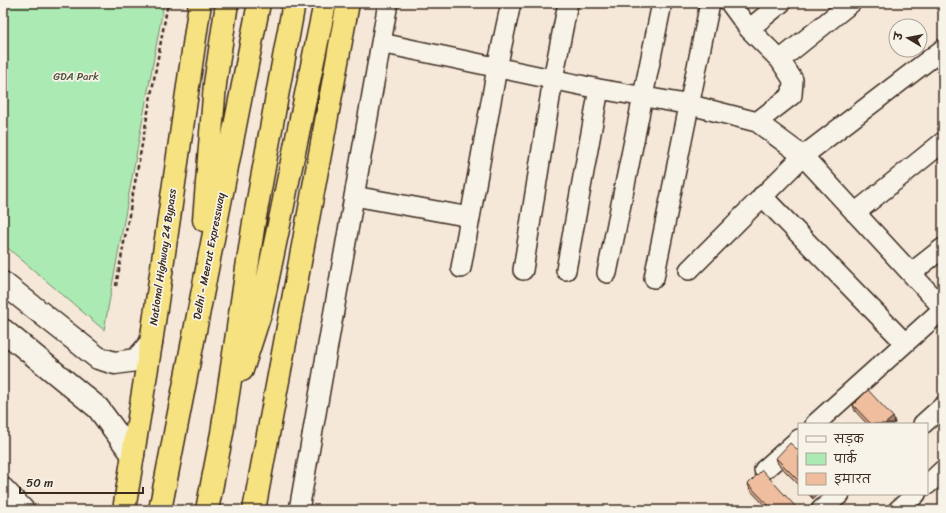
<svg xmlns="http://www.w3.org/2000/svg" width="946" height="513" viewBox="0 0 946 513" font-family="Sriracha,'Playpen Sans Deva',sans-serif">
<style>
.green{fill:#abebb3;stroke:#738a68}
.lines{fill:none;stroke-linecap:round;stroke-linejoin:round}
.street-casing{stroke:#3b2a1e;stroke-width:22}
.secondary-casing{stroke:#3b2a1e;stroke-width:25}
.highway-casing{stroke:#3b2a1e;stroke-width:25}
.path{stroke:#3b2a1e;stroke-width:2.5;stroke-dasharray:4 3;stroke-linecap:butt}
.street{stroke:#f7f3e8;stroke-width:19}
.secondary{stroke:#f7f3e8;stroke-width:22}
.highway{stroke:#f6e281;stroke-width:22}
.wall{fill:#cda389;stroke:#3b2a1e}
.shaded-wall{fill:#a7856f;stroke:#3b2a1e}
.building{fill:#eebe9f;stroke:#3b2a1e}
.labels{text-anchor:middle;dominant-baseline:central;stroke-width:3.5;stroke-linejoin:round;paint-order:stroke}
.park-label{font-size:11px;fill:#51513c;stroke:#f7f3e8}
.street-label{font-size:11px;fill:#3b2a1e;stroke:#f7f3e8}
</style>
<rect width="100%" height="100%" fill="#f5e8d9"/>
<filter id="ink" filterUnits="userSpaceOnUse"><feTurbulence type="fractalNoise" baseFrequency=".025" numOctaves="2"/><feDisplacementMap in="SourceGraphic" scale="8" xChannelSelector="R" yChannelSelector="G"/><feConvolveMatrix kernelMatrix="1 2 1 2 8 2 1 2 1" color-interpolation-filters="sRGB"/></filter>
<g filter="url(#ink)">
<path class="green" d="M4,3H164L104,330L3,244Z"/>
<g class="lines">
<g class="street-casing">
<path id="street" d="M730,3L749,29L780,60L851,3
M749,29L781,3
M381,43L599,89L691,105L757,122L803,156L943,308
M757,122L792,95L793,80L780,60
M354,196L470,217
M762,196L905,343
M855,213L943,142
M461,268L497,68L511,3
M523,270L553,79L568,3
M566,270L599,89
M689,270L803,156L943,49
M607,273L662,3
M911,273L943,248
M654,278L710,3
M815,424L943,309
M923,424L943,406
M764,470L799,439
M927,485L943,470
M299,510L388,3
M821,510L840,494
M898,510L916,494"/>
</g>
<g class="secondary-casing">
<path id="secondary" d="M3,283L98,358L115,363L136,360L151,343
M3,330L98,408L133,455
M3,489L23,510"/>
</g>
<g class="highway-casing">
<path id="highway" d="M204,220L215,84L227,3
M242,370L261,311L325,3
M124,510L151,343L200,3
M160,510L259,3
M207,510L222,433L254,222L294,3
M254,510L348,3"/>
</g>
<path class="path" d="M116,286L168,3"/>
<use href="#street" class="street"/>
<use href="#secondary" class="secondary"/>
<use href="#highway" class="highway"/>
</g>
<path class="wall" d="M853,405L893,417L895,423L894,424H867L855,411Z
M799,451V485L778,464L776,458Z
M748,484L795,506L797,510H769L750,490Z
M808,494H818L813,499Z"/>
<path class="shaded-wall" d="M893,417L895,423L894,424H885Z
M811,494H818L813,499Z
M795,506L797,510H791Z"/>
<path class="building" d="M868,390L893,417L885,424H871L853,405Z
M790,443L799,451V481L776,458Z
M762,470L795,506L791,510H773L748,484Z"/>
</g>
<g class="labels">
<g class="park-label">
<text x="76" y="76">GDA Park</text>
</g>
<g class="street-label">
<text transform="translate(209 256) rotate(-79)">Delhi - Meerut Expressway</text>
<text transform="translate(163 257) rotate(-82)">National Highway 24 Bypass</text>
</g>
</g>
<rect width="946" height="513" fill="none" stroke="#f7f3e8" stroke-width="16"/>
<rect x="8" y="8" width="930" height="497" fill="none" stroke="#3b2a1e" stroke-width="1.5" filter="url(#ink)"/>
<rect x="798" y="423" width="130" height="72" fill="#f7f3e8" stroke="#aca397"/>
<rect x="806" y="436" width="20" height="6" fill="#f7f3e8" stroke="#aca397"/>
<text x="834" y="443" font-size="12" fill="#3b2a1e">सड़क</text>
<rect x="806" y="453" width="20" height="12" fill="#abebb3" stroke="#aca397"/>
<text x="834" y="463" font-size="12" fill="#3b2a1e">पार्क</text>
<rect x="806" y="473" width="20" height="12" fill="#eebe9f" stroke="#aca397"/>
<text x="834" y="483" font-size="12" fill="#3b2a1e">इमारत</text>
<g transform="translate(908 38) rotate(280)"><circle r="19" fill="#f7f3e8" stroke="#aca397"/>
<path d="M0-3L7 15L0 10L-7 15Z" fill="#3b2a1e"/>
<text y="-6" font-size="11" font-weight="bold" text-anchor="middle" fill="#3b2a1e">उ</text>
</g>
<path d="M20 487v6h123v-6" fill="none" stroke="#3b2a1e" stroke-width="2"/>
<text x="26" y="487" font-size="12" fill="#3b2a1e" stroke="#f7f3e8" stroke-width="3" paint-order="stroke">50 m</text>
</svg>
